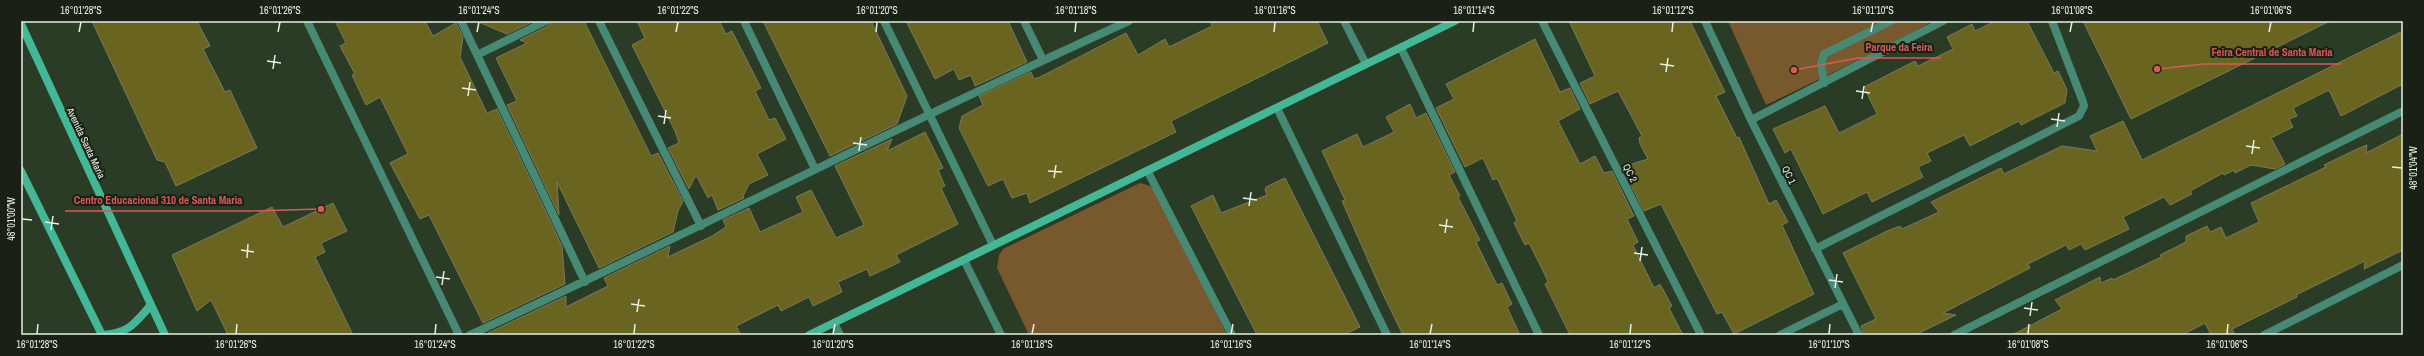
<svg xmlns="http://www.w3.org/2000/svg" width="2424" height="356" viewBox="0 0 2424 356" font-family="'Archivo Narrow',sans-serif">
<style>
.green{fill:#78592e}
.building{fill:#696521;stroke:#7a795b}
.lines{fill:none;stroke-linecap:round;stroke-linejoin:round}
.street{stroke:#468974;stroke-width:8}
.secondary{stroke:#43b796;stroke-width:8}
.ticks{fill:none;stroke:#e5f0e2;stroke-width:1.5}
.labels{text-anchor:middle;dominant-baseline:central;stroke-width:4;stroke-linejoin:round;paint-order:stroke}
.street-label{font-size:10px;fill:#e5f0e2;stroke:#192016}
.leader{fill:none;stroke:#da5a56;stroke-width:1.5}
.callout-dot{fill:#da5a56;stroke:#192016;stroke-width:1.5}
.callout-label{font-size:11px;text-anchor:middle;font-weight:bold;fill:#da5a56;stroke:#192016;stroke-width:4;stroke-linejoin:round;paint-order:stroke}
.neatline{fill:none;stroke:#e5f0e2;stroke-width:1.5}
.ticks-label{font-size:10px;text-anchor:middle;fill:#e5f0e2}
</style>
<rect width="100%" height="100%" fill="#2b3c26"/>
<path class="green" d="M1728,21H1932L1908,36L1766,105Z
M1140,183L1150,186L1157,193L1227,335H1029L997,268L999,255L1003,249Z"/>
<path class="building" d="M92,21H197L210,46L203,49L225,92L230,90L257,148L176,186L165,162L157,160Z
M335,21H425L433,36L456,23L463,37L460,57L487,113L497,109L562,246L565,284L483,323L429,215L420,219L390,163L408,154L380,97L366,105L352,75L355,74L340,46L346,43Z
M476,21H534L507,34Z
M551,21H584L651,156L658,153L683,201L678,211L673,232L599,268L557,182L559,215L507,105L517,101L496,58L527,43L520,40L548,26Z
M637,21H719L726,34L732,31L761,88L755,91L769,120L775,118L786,139L757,154L768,175L749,184L743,196L744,198L718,210L712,195L708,198L696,175L689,189L668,148L679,143L675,131L632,45L645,38Z
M763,21H871L907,96L897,124L830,156Z
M906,21H1008L1027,62L975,86L971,75L959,80L954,69L935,79Z
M1210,21H1317L1328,43L1171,121L1176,132L1030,203L1027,193L1012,198L1003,179L988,186L959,128L962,116L983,105L979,96L1031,72L1034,79L1040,77L1126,33L1138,55L1165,39L1169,47L1212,26Z
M1569,21H1690L1725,92L1716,96L1737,138L1739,137L1769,204L1776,200L1788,222L1782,225L1814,294L1734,334L1722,312L1717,314L1661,204L1644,211L1622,167L1648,159L1640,144L1639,138L1642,136L1618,91L1590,104L1580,83L1595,76Z
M1995,21H2027L2054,73L2058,71L2067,90L2065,103L2021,125L2019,121L1970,146L1964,135L1927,153L1931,161L1918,167L1923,177L1872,202L1867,192L1823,214L1791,149L1785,153L1773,129L1825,106L1839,133L1877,114L1864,87L1915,61L1918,66L1953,49L1947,37L1972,24L1975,31Z
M2083,21H2330L2131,119Z
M2403,31V84L2341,116L2329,90L2293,108L2297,116L2289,119L2293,127L2271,138L2285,164L2275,169L2251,165L2235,173L2234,170L2224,175L2223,173L2190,191L2192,194L2170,205L2164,197L2123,217L2129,229L2085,250L2081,244L2069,250L2066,245L2028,264L2030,268L1943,313L1956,315L1915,335H1864L1861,326L1876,319L1843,253L1887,231L1900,226L1902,229L1939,212L1931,202L2001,168L2004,174L2062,146L2097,151L2090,136L2123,121L2142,160Z
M1535,39L1560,92L1570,88L1580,109L1558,121L1580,164L1595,156L1604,173L1612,171L1634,216L1627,219L1638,242L1633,245L1654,288L1660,284L1672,306L1669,308L1683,335H1570L1545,284L1548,282L1545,275L1529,243L1525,245L1514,223L1517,221L1497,178L1493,180L1483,158L1465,167L1436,108L1454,99L1446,84Z
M1410,104L1416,118L1426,113L1455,172L1449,175L1460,196L1458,197L1480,240L1476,242L1497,285L1502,283L1512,304L1507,307L1520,335H1403L1382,292L1342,201L1345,200L1322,151L1357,134L1363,147L1394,132L1386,117Z
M925,132L943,168L938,170L945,186L941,188L958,224L896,255L900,262L870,276L867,269L838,282L842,292L813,306L809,297L781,311L778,305L736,326L741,335H489L488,333L566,296V307L608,286L604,278L670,246L668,257L712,236L726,227L723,220L749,208L760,232L803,212L796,197L811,190L836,238L864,225L835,166L892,139L887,151Z
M2403,134V250L2364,269L2365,261L2296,295L2297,297L2232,329L2235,335H2211L2205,323L2182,335H2012L2062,309L2055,300L2100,277L2101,283L2112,278L2113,280L2161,257L2160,255L2186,242V236L2207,226L2210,232L2221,227L2226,238L2259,222L2251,203L2326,167L2324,165L2357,149L2367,145L2366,153Z
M1285,178L1360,327L1343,335H1257L1191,206L1213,195L1221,213L1267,195L1265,190L1266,187Z
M333,203L347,231L321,243L325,252L315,257L353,335H228L211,300L197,311L172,255L272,207L283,227Z"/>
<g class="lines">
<path class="street" d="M307,21L459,335
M461,21L585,282
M599,21L701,226
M744,21L815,169
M884,21L993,245
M1024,21L1043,60
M1344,21L1366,64
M1542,21L1701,335
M1705,21L1751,120L1859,335
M1401,48L1539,335
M477,55L546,21
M1824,83L1821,63L1824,54L1891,21
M1277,108L1387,335
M1751,120L1943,21
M1148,172L1232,335
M1815,249L2079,116L2084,106L2083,102L2052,21
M964,260L1001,335
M834,323L840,335
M470,335C691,233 907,121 1129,21
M1780,335L1843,304
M1954,335L2403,111
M2264,335L2403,265"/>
<path class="secondary" d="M21,24L165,335
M21,171L102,335
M102,335C128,334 134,324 150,306
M809,335L1455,21"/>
</g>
<path class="ticks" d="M79,32L81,22M278,32L280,22M477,32L479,22M676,32L678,22M876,32L877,22M1075,32L1076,22M1274,32L1275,22M1473,32L1474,22M1672,32L1673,22M1871,32L1873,22M2070,32L2072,22M2269,32L2271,22M267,61L281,63M1660,64L1674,66M273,69L275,55M1666,72L1668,58M462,88L476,90M1856,91L1870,93M468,96L470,82M1862,99L1864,86M658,116L671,118M2051,119L2065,121M664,124L666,110M2057,127L2059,113M853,143L867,145M2246,146L2260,148M859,151L861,137M2252,154L2254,140M2392,167L2402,168M1048,171L1062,172M1054,178L1056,165M1243,198L1257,200M1249,206L1251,192M22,219L32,220M45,222L59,224M1439,225L1453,227M51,230L53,216M1445,233L1447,219M241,250L254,252M1634,253L1648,255M247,258L248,244M1640,261L1642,247M436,277L450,279M1829,280L1843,282M442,285L444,271M1835,288L1837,274M631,304L645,306M2024,308L2038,310M637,312L639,299M2030,316L2032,302M37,334L38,324M236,334L237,324M435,334L436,324M634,334L635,324M833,334L835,324M1032,334L1034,324M1231,334L1233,324M1430,334L1432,324M1630,334L1631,324M1829,334L1830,324M2028,334L2029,324M2227,334L2228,324"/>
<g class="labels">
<g class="street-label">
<text transform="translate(86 143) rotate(65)">Avenida Santa Maria</text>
<text transform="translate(1630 173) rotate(63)">QC 2</text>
<text transform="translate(1789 175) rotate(64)">QC 1</text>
</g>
</g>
<path class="leader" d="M1794 70L1858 58H1941M2157 69L2204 64H2341M321 209L250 211H65"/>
<g class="callout-dot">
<circle cx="1794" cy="70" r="4"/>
<circle cx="2157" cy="69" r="4"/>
<circle cx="321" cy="209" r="4"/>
</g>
<g class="callout-label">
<text x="1899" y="51">Parque da Feira</text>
<text x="2272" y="56">Feira Central de Santa Maria</text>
<text x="158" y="204">Centro Educacional 310 de Santa Maria</text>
</g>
<rect width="2424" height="356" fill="none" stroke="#192016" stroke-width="44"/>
<rect x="22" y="22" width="2380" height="312" class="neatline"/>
<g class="ticks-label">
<text x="81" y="14">16°01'28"S</text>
<text x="280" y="14">16°01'26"S</text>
<text x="479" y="14">16°01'24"S</text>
<text x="678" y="14">16°01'22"S</text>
<text x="877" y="14">16°01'20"S</text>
<text x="1076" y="14">16°01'18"S</text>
<text x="1275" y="14">16°01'16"S</text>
<text x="1474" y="14">16°01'14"S</text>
<text x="1673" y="14">16°01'12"S</text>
<text x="1873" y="14">16°01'10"S</text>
<text x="2072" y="14">16°01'08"S</text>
<text x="2271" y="14">16°01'06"S</text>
<text transform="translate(2413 168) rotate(-90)" y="4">48°01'04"W</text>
<text transform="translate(11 219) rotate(-90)" y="4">48°01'00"W</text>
<text x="37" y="348">16°01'28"S</text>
<text x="236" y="348">16°01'26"S</text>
<text x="435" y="348">16°01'24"S</text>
<text x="634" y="348">16°01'22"S</text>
<text x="833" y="348">16°01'20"S</text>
<text x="1032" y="348">16°01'18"S</text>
<text x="1231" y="348">16°01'16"S</text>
<text x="1430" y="348">16°01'14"S</text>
<text x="1630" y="348">16°01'12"S</text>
<text x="1829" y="348">16°01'10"S</text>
<text x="2028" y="348">16°01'08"S</text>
<text x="2227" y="348">16°01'06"S</text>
</g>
</svg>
